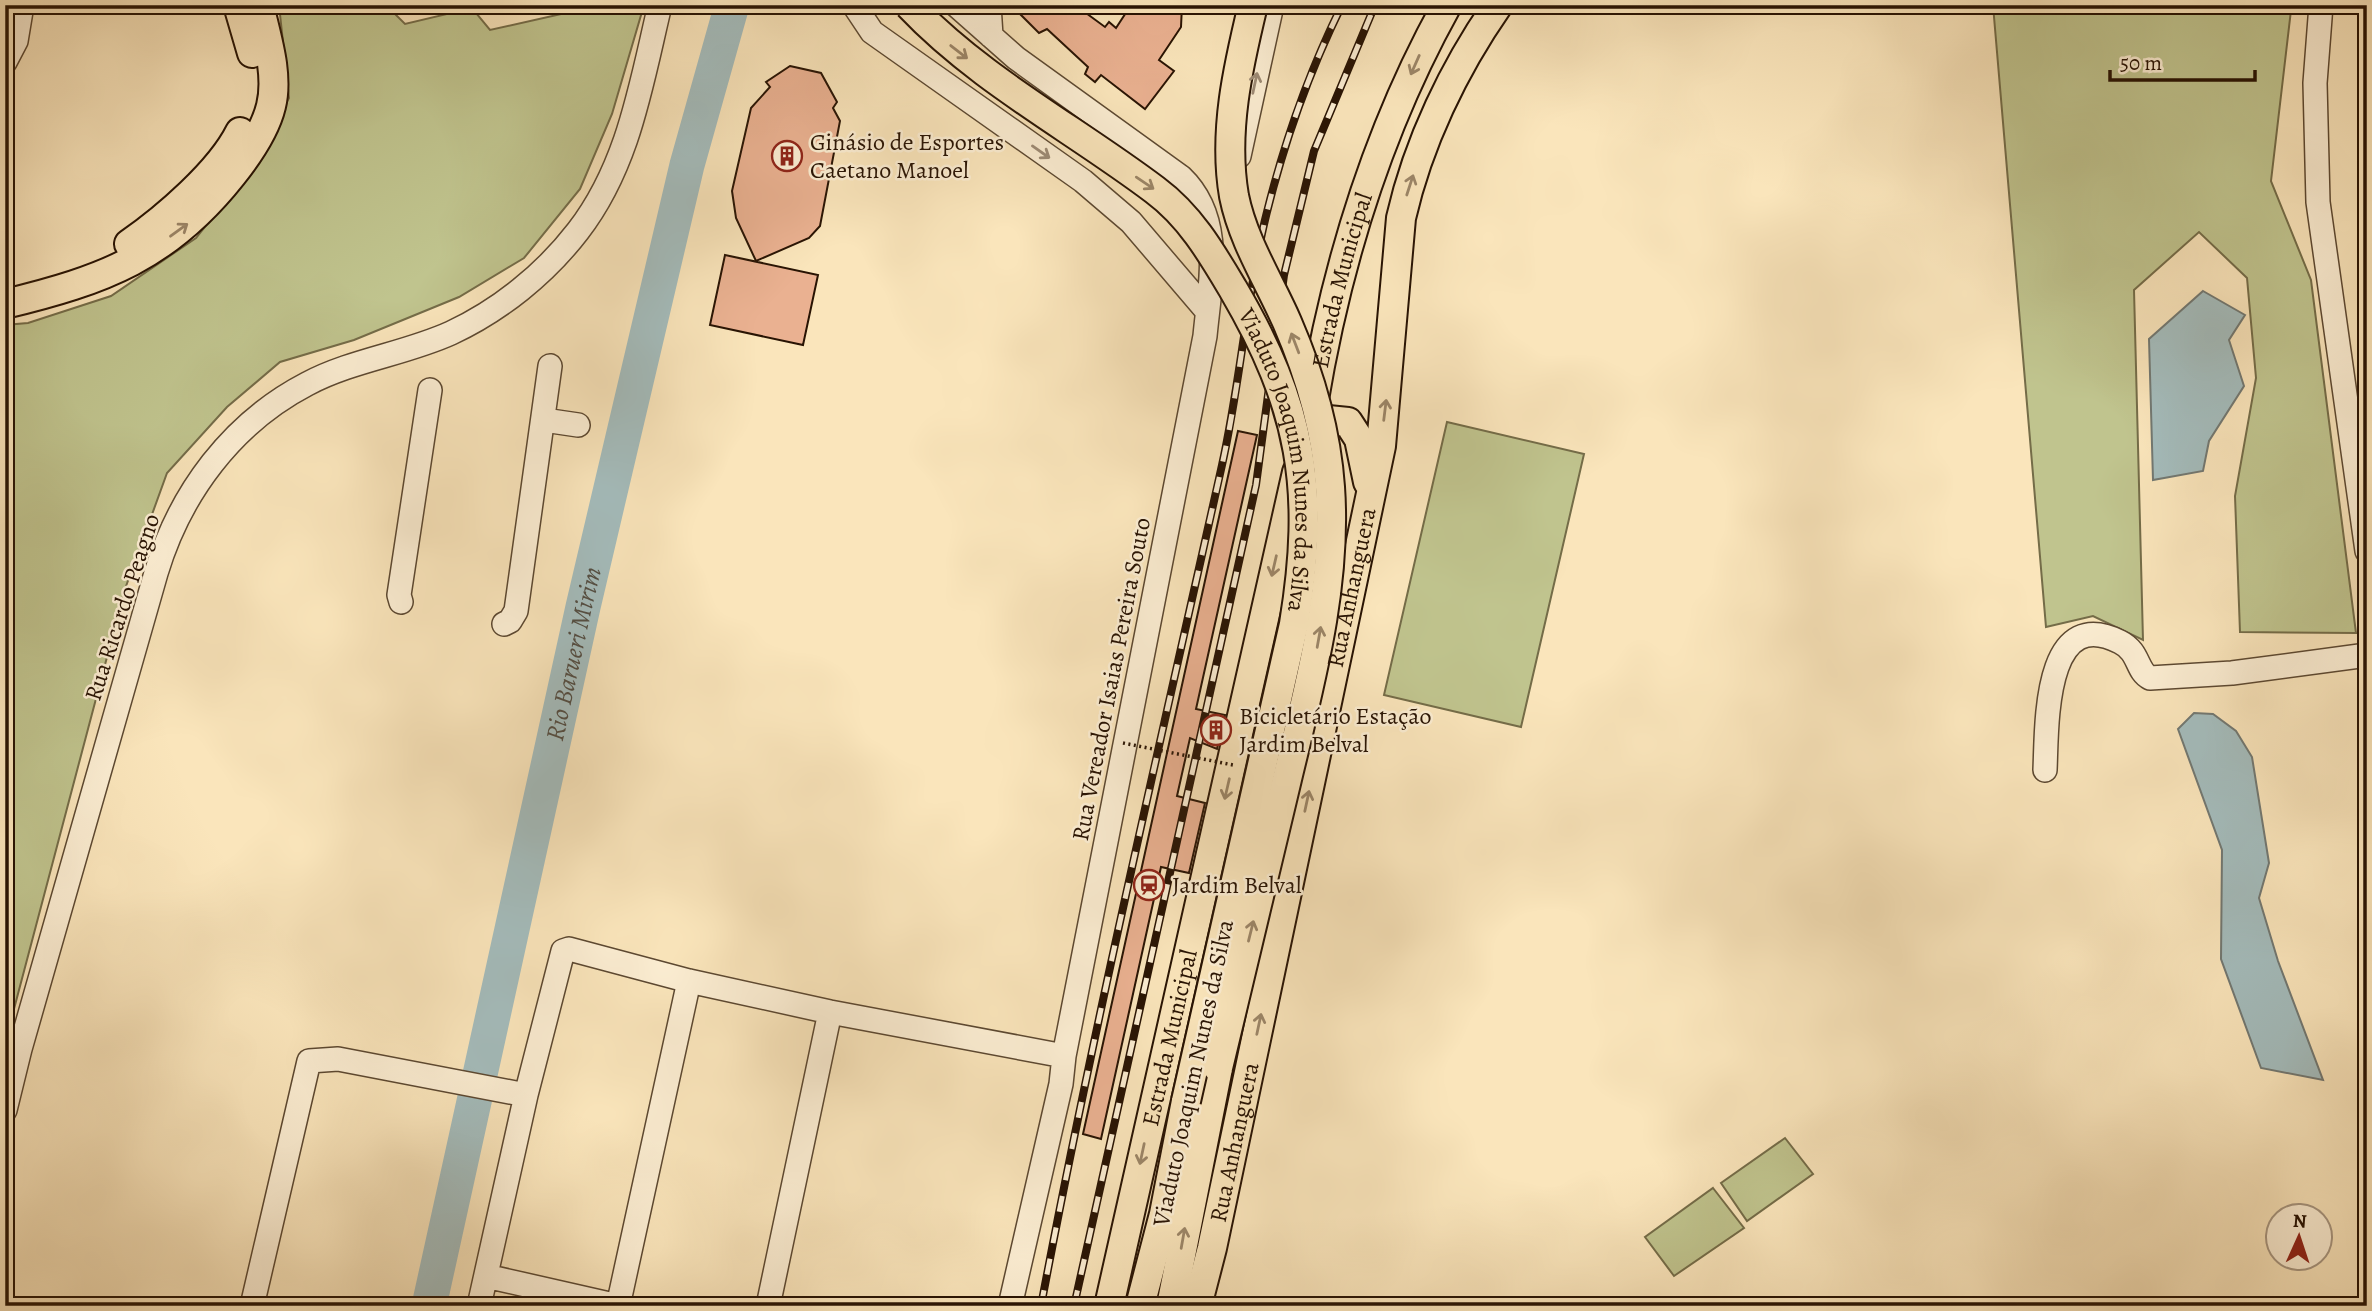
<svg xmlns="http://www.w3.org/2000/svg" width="2372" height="1311" viewBox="0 0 2372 1311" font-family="Alegreya,serif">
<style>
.green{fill:#c0c48e;stroke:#746c48;stroke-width:2}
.water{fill:#a4bcbc;stroke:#727872;stroke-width:2}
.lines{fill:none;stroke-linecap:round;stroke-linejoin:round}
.river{stroke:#a4bcbc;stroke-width:35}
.building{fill:#eab191;stroke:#281303;stroke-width:2}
.minor-casing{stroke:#5c4831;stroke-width:26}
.major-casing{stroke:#281303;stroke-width:32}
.minor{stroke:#fceed3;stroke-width:23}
.major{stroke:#fae5bb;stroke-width:28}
.rail-casing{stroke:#281303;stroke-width:8}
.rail{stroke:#fceed3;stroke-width:5;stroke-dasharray:16;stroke-linecap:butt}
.major-bridge-casing{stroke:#281303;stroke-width:32;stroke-linecap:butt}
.path-bridge{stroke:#281303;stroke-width:3.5;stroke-dasharray:2 3.5;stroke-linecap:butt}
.major-bridge{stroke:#fae5bb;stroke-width:28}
.oneway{stroke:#9c8668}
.oneway2{stroke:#9d8b75}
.labels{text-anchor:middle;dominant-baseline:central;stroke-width:5;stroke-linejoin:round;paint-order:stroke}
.poi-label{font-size:24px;fill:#281303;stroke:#fceed3;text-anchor:start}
.street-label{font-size:24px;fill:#281303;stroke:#fceed3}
.water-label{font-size:26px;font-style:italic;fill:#534e44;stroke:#fceed3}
</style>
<rect width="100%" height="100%" fill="#fae5bb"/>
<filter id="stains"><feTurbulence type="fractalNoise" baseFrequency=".00286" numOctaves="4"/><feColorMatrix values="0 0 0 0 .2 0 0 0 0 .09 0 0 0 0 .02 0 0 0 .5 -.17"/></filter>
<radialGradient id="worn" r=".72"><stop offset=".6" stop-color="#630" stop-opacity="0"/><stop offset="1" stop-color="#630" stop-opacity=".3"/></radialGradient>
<path class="green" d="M279,5H386L405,24L472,8L490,30L601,5H644L612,114L580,189L524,258L459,297L354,340L280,362L227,407L167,473L125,589L5,1043V325L28,323L111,296L196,238L248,173L289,98Z
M1993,5H2286L2291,10L2271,181L2311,280L2356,633L2240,632L2235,496L2256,378L2247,278L2199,232L2134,290L2143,640L2093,616L2046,627Z
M1447,422L1584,454L1521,727L1384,695Z
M1785,1138L1813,1174L1747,1221L1721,1183Z
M1713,1188L1744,1228L1674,1276L1645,1237Z"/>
<path class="water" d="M2203,291L2245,315L2229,340L2244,386L2209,441L2203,471L2153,480L2149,339Z
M2194,713L2213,714L2236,731L2252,757L2269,863L2259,898L2278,961L2323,1080L2261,1068L2221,959L2222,850L2178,729Z"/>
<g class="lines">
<path class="river" id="s1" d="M429,1306L583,607L687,165L732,5"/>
</g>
<path class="building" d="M1011,5H1075L1105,27L1109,22L1116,28L1131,5H1182L1181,27L1159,60L1174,71L1145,109L1101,75L1095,82L1085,74L1088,67L1047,29L1039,33Z
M790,66L821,73L837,102L833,108L840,121L820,226L809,238L756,261L736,218L732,191L751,108L770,87L766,82Z
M725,255L818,275L803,345L710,325Z
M1238,431L1257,435L1196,709L1225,715L1217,749L1190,738L1177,796L1205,803L1189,873L1161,867L1101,1139L1083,1134Z"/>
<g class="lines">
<g class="minor-casing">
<path id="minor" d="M854,5L872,32L1083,181L1131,222L1207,311
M956,5L1016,58L1181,177C1225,219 1210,282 1205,336L1064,1056
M989,5L991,36
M2321,5L2315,83L2318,202L2367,551
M5,62L16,41L22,5
M1239,156L1272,5
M544,420L578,425
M401,602L399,595L430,390
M504,624L510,621L516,611L550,366
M2045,770C2047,727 2043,603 2120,642C2140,652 2136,671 2150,678L2232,673L2367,655
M5,1110L20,1049L156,573C180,493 232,423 307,384C352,360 405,354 451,333C500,310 545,274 578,231C629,165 641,84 660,5
M486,1276L618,1306
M252,1306L309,1061L338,1059L526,1095
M479,1306L526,1095L563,951L569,949L689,981L830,1012L1064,1056L1061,1084L1010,1306
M618,1306L689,981
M768,1306L830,1012"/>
</g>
<g class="major-casing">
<g id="major">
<path d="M238,5L252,53"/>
<path d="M129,244C165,219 220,172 240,132"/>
<path d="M5,304C104,280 167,257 232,175C248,155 265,131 271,106C279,74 266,36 259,5"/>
<path id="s2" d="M1313,405C1336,266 1378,129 1447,5"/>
<path d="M1306,436L1328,420L1348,422L1359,439L1368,482"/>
<path id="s3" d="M1109,1306L1297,472"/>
<path d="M1140,1306L1164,1214L1186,1101"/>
<path d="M1171,1306L1218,1068"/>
<path id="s4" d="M1197,1306L1212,1248L1381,446L1401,218C1418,143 1454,68 1498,5"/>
</g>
</g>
<use href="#minor" class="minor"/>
<use href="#major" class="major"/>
<g class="rail-casing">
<path id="rail" d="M1041,1306C1094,1024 1160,745 1222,465C1240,384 1246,300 1265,220C1283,145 1308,74 1342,5
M1074,1306L1256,485L1284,275L1314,151L1375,5"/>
</g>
<use href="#rail" class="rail"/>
<g class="major-bridge-casing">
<g id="major-bridge">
<path id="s5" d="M909,5C980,80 1073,128 1155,190C1190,216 1211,252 1233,289C1302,407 1316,489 1294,624L1186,1101"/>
<path d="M1218,1068C1241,972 1264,876 1287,779C1310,683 1337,586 1330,487C1326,429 1310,375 1287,322C1269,281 1243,241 1234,196C1223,132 1238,67 1253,5"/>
</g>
</g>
<path class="path-bridge" d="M1123,743L1233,765"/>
<use href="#major-bridge" class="major-bridge"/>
</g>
<defs><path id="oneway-shaft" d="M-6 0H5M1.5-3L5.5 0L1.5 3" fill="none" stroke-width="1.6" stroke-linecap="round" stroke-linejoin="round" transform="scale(1.75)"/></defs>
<g class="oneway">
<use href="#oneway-shaft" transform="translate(959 52) rotate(38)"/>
<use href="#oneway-shaft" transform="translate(1415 65) rotate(114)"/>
<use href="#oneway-shaft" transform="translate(1145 183) rotate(34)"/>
<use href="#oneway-shaft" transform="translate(1410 185) rotate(-72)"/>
<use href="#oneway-shaft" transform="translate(179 230) rotate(-36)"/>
<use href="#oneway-shaft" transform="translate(1295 343) rotate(-111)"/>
<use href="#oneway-shaft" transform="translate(1385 410) rotate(-83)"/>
<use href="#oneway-shaft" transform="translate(1274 566) rotate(103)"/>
<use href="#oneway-shaft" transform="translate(1319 637) rotate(-80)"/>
<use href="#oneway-shaft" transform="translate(1227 789) rotate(103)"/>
<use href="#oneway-shaft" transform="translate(1307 801) rotate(-78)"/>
<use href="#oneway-shaft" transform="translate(1251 931) rotate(-76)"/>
<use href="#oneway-shaft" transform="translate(1259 1024) rotate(-78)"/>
<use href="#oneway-shaft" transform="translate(1142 1154) rotate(102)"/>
<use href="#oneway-shaft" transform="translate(1183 1238) rotate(-80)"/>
</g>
<g class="oneway2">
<use href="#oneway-shaft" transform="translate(1255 83) rotate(-78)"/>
<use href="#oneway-shaft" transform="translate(1041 152) rotate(35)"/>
</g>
<defs>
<g id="building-ring" transform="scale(1.575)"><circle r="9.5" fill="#fceed3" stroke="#8f2418" stroke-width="1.5"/><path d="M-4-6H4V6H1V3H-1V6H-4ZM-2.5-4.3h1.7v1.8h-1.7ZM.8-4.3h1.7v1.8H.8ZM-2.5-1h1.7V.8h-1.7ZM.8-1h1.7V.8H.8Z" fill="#8f2418"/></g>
<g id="station-ring" transform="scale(1.575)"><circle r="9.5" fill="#fceed3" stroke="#8f2418" stroke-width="1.5"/><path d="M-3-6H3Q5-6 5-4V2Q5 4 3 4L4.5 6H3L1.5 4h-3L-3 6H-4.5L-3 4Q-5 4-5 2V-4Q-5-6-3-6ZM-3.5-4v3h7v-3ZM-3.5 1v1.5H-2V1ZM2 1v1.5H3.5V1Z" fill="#8f2418"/></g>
</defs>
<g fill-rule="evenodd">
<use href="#building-ring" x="787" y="156"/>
<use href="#building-ring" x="1216" y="730"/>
<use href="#station-ring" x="1149" y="885"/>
</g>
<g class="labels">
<g class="poi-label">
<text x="810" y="142">Ginásio de Esportes<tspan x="810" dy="28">Caetano Manoel</tspan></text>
<text x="1239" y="716">Bicicletário Estação<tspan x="1239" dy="28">Jardim Belval</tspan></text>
<text x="1172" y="885">Jardim Belval</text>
</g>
<g class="street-label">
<text stroke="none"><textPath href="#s2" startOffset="128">Estrada Municipal</textPath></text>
<text stroke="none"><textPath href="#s5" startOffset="616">Viaduto Joaquim Nunes da Silva</textPath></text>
<text stroke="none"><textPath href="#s4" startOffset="735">Rua Anhanguera</textPath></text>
<text transform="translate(122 607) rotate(-72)">Rua Ricardo Peagno</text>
<text transform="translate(1111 679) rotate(-79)">Rua Vereador Isaias Pereira Souto</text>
<text stroke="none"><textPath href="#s3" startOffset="275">Estrada Municipal</textPath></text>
<text transform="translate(1193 1073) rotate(-78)">Viaduto Joaquim Nunes da Silva</text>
<text stroke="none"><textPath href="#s4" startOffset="168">Rua Anhanguera</textPath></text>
</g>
<g class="water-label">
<text stroke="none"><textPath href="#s1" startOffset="668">Rio Barueri Mirim</textPath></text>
</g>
</g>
<rect width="2372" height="1311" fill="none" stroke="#fae5bb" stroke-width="28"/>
<rect x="7" y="7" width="2358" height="1297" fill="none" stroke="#281303" stroke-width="3.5"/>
<rect x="14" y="14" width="2344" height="1283" fill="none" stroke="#281303" stroke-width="2"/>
<g transform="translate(2299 1237) rotate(3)"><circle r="33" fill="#fceed3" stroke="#a79680" stroke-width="2"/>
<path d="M0-5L12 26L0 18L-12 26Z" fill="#8f2418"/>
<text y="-10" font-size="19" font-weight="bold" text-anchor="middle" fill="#281303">N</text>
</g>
<path d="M2110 70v10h145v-10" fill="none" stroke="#281303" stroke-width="3.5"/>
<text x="2120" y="70" font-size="21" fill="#281303" stroke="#fceed3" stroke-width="5" paint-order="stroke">50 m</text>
<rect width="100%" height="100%" filter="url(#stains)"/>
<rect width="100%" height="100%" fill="url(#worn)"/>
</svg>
